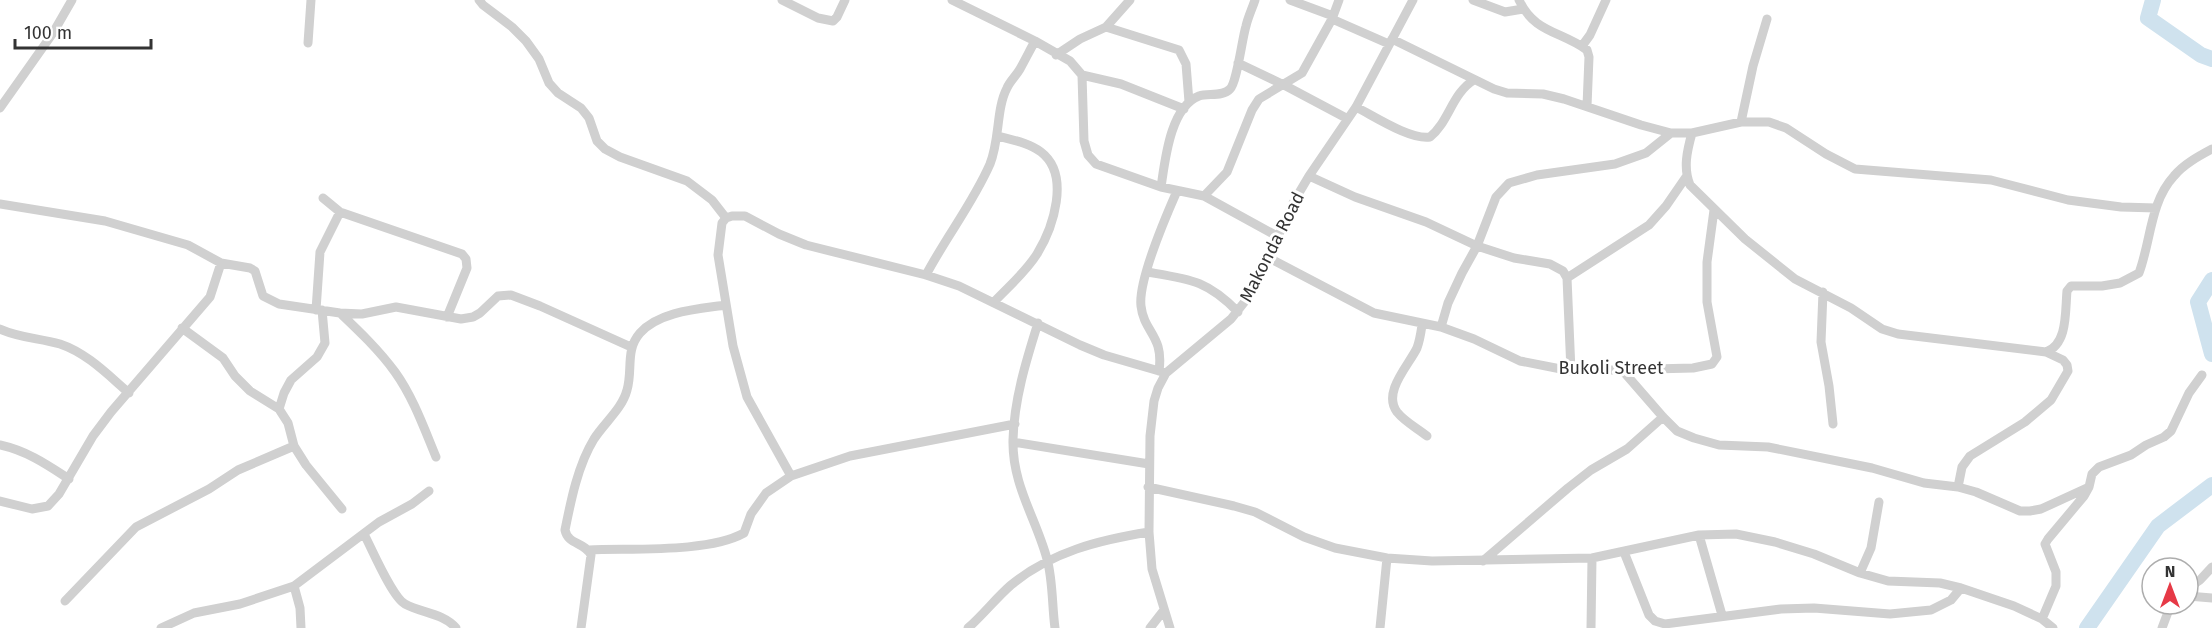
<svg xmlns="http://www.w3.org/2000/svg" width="2212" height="628" viewBox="0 0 2212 628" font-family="'Fira Sans',sans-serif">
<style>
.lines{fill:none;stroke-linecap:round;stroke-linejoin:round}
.river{stroke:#cfe2ee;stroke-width:16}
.minor{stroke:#d0d0d0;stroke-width:9}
.labels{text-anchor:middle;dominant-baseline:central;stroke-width:6;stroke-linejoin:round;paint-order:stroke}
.street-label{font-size:18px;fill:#333;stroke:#fff}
</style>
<rect width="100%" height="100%" fill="#fff"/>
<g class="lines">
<path class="river" d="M2153,0L2148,18L2201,55L2212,59
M2212,280L2198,302L2212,354
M2087,628L2158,526L2212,485"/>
<path class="minor" d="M479,0L483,5L512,27L526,41L539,59L549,83L558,93L581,108L589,118L597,141L605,149L620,157L687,181L712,200L726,218
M782,0L818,18L833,21L837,17L845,0
M952,0L1035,41L1070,61L1082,75L1084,141L1088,155L1096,164L1161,187L1204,196L1277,236
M1290,0L1333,16
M1473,0L1505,12L1523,9
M1519,0C1534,33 1561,31 1587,50L1589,57L1587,106
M1332,19L1389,44
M1106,27L1179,50L1186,64L1189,102
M1392,39L1494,89L1507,93L1543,94L1564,99L1641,125L1671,133H1692L1741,122H1769L1786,128L1826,154L1855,169L1991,180L2068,200L2121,207L2156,208
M308,43L311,0
M1582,46L1590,35L1606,0
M1056,55L1080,39L1106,27L1130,0
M1238,63L1284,85L1348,119
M1082,75L1121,84L1184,109
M1356,107C1374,116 1410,140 1430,137C1449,122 1452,93 1474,80
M0,108L53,33L72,0
M1741,122L1753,66L1767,19
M1692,133C1687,151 1683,168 1690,185L1745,239L1795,279L1851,308L1882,329L1898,334L2046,352C2068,344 2065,312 2067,291L2071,286H2102L2120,283L2139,273C2151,241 2150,202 2174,176C2184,164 2199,156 2212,149
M1309,176L1355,197L1426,222L1477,246L1514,258L1550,264L1563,271L1567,278L1571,371
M1161,187C1165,161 1170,107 1199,96C1208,93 1223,97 1230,89C1237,82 1242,39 1246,26C1248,17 1252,9 1255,0
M1204,196L1227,172L1252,110L1259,99L1302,73L1332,19L1339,0
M323,198L340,212L462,254L466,259L467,268L447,317
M0,204L105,221L188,245L221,263L250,268L255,271L263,296L279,304L340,313L362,314L396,307L461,319L473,317L480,313L498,296L511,295L540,306L631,347
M1269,258L1374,313L1441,327L1474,339L1520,361L1571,371L1693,368L1712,364L1717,357L1707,302V262L1714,210
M1147,272C1189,279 1207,280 1238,312
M926,275C946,237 973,203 990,164C1000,139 996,109 1007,88C1010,81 1016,76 1020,69C1025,60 1030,50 1035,41
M1567,278L1649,225L1666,206L1686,177
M1823,292L1821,342L1829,386L1833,424
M994,302C1008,287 1026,272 1037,254C1053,228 1071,175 1041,152C1029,143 1013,140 998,136
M316,310L320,252L340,212
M340,313C359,331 379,350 395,372C413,397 424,428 436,457
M1038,323C1026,361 1014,400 1013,440C1012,485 1036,518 1047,559C1053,580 1052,607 1055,628
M1422,325C1421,332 1420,340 1417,348C1409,365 1382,392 1397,412C1405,422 1417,428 1427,436
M1441,327L1448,303L1462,273L1477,246L1496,197L1509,183L1537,175L1615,164L1646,153L1671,133
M182,328L223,358L235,376L250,391L279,409L288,423L294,446L306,465L342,509
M0,329C20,338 39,338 60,344C87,353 108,375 129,393
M1159,371C1164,335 1144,333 1141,306C1138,281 1166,216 1177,191
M1623,371L1663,417L1677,431L1694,438L1719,445L1768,447L1872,468L1924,483L1958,487L1976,492L2020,511H2030L2041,509L2089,487
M279,409L284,393L291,380L317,357L325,343L322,310
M1013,442L1149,464
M0,445C27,451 46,464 69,479
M791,476L747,397L733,346L718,255L722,223L726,218L732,216H745L779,234L806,245L926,275L959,286L1080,345L1104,355L1166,373
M1148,487L1234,506L1255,512L1304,537L1335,548L1387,558L1432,561L1592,558L1699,535L1736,534L1775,542L1814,554L1860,573L1888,581L1940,583L1961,588L2014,606L2042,619L2053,628
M1958,487L1962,467L1970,456L2025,422L2051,400L2068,371L2067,365L2063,360L2046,352
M0,501L32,509L48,506L59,494L93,436L111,412L210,297L221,263
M364,534C372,549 392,597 405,604C421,613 443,613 456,628
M1699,535L1722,615
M589,550C632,548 708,553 744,533L751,514L766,493L791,476L850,456L1015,424
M1624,552L1649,615L1655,621L1665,624L1781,609L1814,608L1890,614L1931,610L1951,600L1961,588
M1483,561L1568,488L1591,470L1627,449L1663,417
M1860,573L1871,548L1879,502
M294,586L300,608L301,628
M2188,588L2200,580L2212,567
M2188,596L2212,598
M65,601L136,527L209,489L238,470L294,446
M2042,619L2056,586V572L2045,544L2048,539L2084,496L2089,487L2092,474L2099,467L2131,455L2146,445L2164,437L2171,431L2189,393L2202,375
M161,628L194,613L240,604L294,586L379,522L412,504L429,491
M581,628L591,555C585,542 568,545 565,530C571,500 578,465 594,439C605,422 622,409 627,390C633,370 625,350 640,333C660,311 699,309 726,305
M968,628C983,615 996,598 1011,585C1051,552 1099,540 1149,532
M1150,628L1164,610
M1170,628L1152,569L1149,532L1150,436L1154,401L1158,388L1166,373L1231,319L1254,290L1293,203L1309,176L1356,107L1413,0
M1380,628L1387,558
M1591,628L1592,558
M2162,628L2171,604"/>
</g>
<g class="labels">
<g class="street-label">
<text transform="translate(1272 247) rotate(-63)">Makonda Road</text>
<text x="1611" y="368">Bukoli Street</text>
</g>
</g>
<g transform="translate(2170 586)"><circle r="28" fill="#ffffff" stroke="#adadad" stroke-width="1.5"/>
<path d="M0-4.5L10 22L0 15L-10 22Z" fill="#e63946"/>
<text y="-9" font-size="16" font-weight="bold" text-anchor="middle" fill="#333333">N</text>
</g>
<path d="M15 39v9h136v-9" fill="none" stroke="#333333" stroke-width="3"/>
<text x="24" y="39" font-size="18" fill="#333333" stroke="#ffffff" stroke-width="4.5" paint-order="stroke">100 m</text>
</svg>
